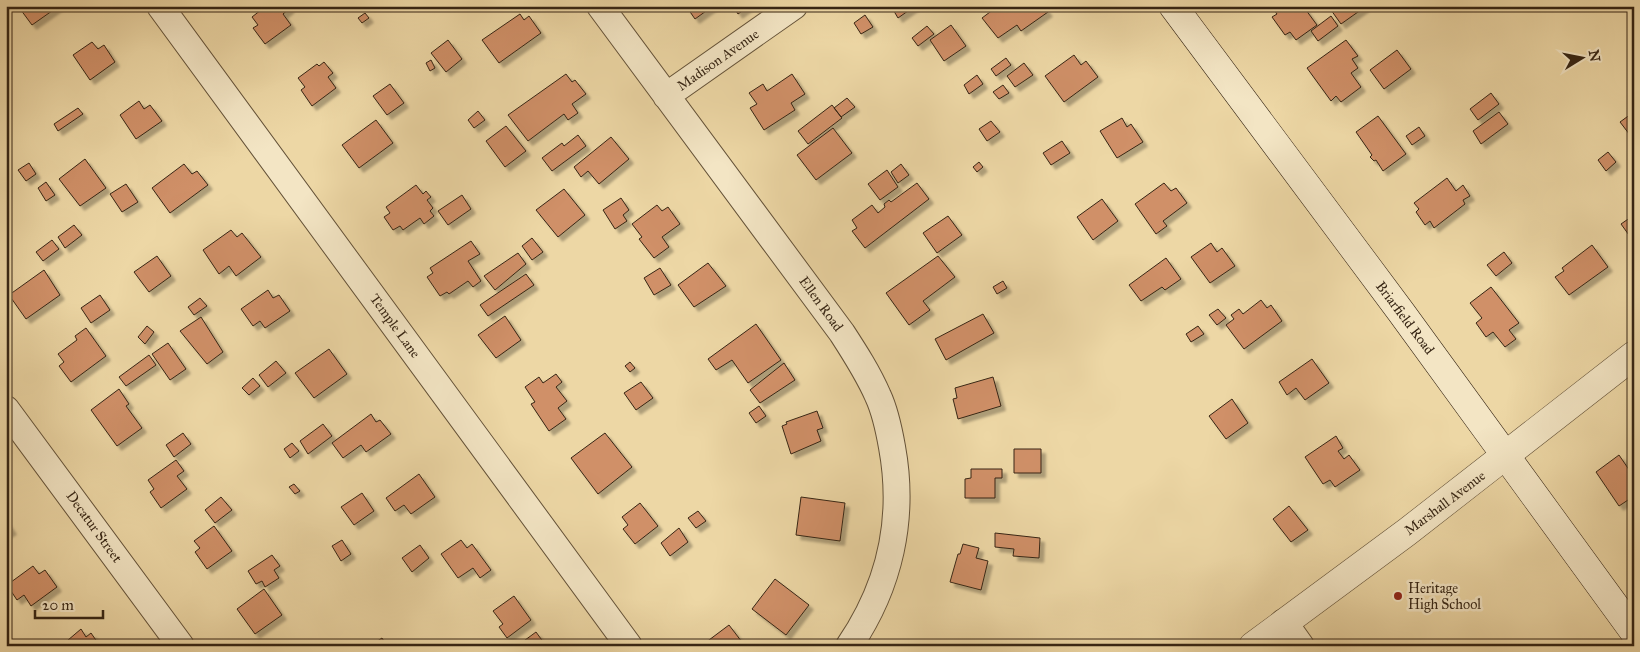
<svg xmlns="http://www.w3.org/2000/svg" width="1640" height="652" viewBox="0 0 1640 652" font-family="'IM FELL Great Primer',serif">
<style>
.building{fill:#d09068;stroke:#362514;filter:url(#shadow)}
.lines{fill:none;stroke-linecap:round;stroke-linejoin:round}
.minor-casing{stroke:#645238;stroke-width:28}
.tertiary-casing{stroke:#645238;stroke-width:29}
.secondary-casing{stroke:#362514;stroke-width:29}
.minor{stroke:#f3e5c4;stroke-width:26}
.tertiary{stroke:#f3e5c4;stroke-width:28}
.secondary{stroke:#f3e5c4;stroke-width:28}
.poi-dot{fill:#8f2418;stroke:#f3e5c4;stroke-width:2}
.labels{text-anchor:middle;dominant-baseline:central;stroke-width:5;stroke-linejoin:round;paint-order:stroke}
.street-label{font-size:14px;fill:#362514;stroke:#f3e5c4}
.poi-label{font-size:14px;fill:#362514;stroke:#f3e5c4;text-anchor:start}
</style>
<defs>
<filter id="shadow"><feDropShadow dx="4.5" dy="4.5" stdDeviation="1" flood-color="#0004"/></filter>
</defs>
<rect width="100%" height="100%" fill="#edd7a5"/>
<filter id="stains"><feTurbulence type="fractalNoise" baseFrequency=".004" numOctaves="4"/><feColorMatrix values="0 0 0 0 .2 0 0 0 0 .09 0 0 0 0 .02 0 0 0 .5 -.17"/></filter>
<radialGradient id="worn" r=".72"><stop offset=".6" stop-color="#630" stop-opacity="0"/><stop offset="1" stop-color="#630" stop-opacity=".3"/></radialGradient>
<path class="building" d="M18,6H59L32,25Z
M266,6H289L290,8L283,14L291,25L265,44L253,28L258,25L252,17Z
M686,6H713L695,19Z
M733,6H749L738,14Z
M891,6H915L898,18Z
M998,6H1043L1048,12L1021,31L1017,25L998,38L982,18Z
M1303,6L1317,25L1296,40L1290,32L1285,35L1272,17L1277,14L1272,7Z
M1336,6H1365V7L1341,24L1331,10Z
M365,13L369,18L362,23L358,18Z
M520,14L524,20L529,16L541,33L499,63L482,40Z
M865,15L873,27L861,34L854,23Z
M1331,16L1338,26L1318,41L1311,31Z
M951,25L966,46L944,61L930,40Z
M927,26L934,34L918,46L912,38Z
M448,40L462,59L446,72L431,53Z
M1346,40L1358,56L1352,59L1358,68L1351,73L1361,87L1341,102L1336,96L1331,101L1307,68Z
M92,42L98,49L104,45L115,62L90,80L73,55Z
M1397,50L1411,69L1384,89L1370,70Z
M1074,55L1081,65L1086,61L1098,77L1064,102L1045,76Z
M1006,58L1011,65L996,76L991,69Z
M431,60L435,68L430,71L426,63Z
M324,62L333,73L328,77L336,88L312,106L301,90L305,87L298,78L317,64L319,66Z
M1024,63L1033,75L1015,87L1007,76Z
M566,74L572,82L575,80L586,94L572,104L578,113L568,120L564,114L528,141L508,115Z
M792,74L805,94L791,103L795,110L764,130L750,108L757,104L749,93L763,84L767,91Z
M977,75L983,84L969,94L964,85Z
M390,84L404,103L387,115L373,96Z
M1003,85L1009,93L999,99L993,92Z
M1491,93L1499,104L1478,120L1470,109Z
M847,98L855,107L841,117L834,108Z
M139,101L144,109L150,105L162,121L136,139L120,115Z
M832,105L842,118L808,144L798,131Z
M78,108L83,114L58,131L54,124Z
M478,111L485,120L474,128L468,120Z
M1499,112L1508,124L1481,144L1473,131Z
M1631,114L1634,118V133L1630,135L1620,122Z
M1378,116L1406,154L1383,171L1376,160L1374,161L1370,157L1372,155L1356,132Z
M1122,118L1127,127L1131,124L1143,142L1117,158L1100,131Z
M376,120L393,143L359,168L342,145Z
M991,121L1000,132L987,141L979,129Z
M506,126L526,151L505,167L486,141Z
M1419,127L1425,136L1412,145L1406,136Z
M833,128L852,153L816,180L797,155Z
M578,135L586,146L552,171L542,158L562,143L564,146Z
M611,137L629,159L599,184L588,171L581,177L574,167Z
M1062,141L1070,153L1051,165L1043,153Z
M1608,152L1616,162L1606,171L1598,160Z
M85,159L106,188L80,206L59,179Z
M979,162L983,167L977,172L973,167Z
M29,163L36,174L26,181L18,170Z
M184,164L192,174L197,171L208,185L170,213L152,188Z
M901,164L909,175L898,183L891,172Z
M887,170L898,187L880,200L868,184Z
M1447,178L1456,191L1463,185L1470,196L1463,200L1465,204L1434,228L1430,221L1425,225L1416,212L1419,209L1414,203Z
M46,182L55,195L46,201L38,188Z
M917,183L929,199L865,248L852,231L857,228L852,220L872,205L878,213L885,207L884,204L889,200L891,202Z
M1164,183L1171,191L1176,188L1187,203L1163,221L1167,226L1156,234L1135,204Z
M126,184L138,202L122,212L110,194Z
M416,185L423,194L426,191L431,197L427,200L433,208L430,211L434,216L424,224L420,218L403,230L400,226L393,230L384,217L390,213L386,207Z
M564,189L585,215L558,237L536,210Z
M462,195L471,209L448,225L438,211Z
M621,198L629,210L623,215L627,221L615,229L603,210Z
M1102,199L1118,221L1093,240L1077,217Z
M657,205L662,211L668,207L680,224L662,237L669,247L654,258L639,239L642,237L632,224Z
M1634,215V242L1621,224Z
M948,216L962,235L937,253L923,233Z
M74,225L82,235L65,248L58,237Z
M231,230L237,237L242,233L261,257L236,276L229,266L219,274L203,250Z
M532,238L543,252L532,260L522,246Z
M52,240L59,249L43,261L36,252Z
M471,241L480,254L468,261L481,281L473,287L468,281L449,294L447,292L440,296L427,277L433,273L430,268Z
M1211,243L1217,252L1222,248L1235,266L1210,283L1191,257Z
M1592,245L1608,267L1569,295L1555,277L1564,271L1562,268Z
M1504,252L1512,263L1496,276L1487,265Z
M518,253L526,264L495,290L484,276Z
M157,256L171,276L149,292L134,272Z
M938,256L955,277L923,301L930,310L909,325L886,293Z
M1166,258L1181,279L1165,290L1162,287L1141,301L1129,285Z
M708,263L726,286L694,307L678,285Z
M660,268L671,285L654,295L644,278Z
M44,270L60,295L26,319L9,295Z
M526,274L534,285L488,316L480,305Z
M1003,281L1007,288L997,294L993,287Z
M1491,287L1519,323L1509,330L1516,339L1505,347L1493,332L1486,337L1476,323L1482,318L1470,303Z
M268,290L273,298L279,295L290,311L265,328L260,321L253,326L241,309Z
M100,295L110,310L91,323L81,308Z
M200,298L207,306L194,315L188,307Z
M1261,300L1267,308L1271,305L1282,321L1244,349L1226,325L1234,319L1231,315L1239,309L1243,314Z
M1218,309L1226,318L1217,325L1209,315Z
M983,314L994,333L946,360L935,339Z
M505,316L521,340L496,358L478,335Z
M201,317L223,352L207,364L180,331Z
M756,324L781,360L748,383L732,360L716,370L708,359Z
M147,326L154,332L145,344L138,337Z
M1198,326L1204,334L1191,342L1186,334Z
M86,328L106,356L71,382L59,366L64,362L58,354L77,340L75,336Z
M168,343L186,369L170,380L152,354Z
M329,349L347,374L314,398L295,373Z
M149,355L156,365L126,386L119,377Z
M1312,359L1329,383L1305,400L1296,388L1287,395L1279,382Z
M276,361L286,373L268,387L259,375Z
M630,362L635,368L630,372L625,366Z
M784,363L795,380L760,403L750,390Z
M556,374L562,382L556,387L567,401L558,408L566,419L549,431L531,404L535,402L525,387L539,377L543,383Z
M993,377L1001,406L958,419L953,399L957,398L955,388Z
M253,378L260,386L249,395L242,388Z
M641,382L653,398L636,410L624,393Z
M119,389L129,404L126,406L142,428L117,446L91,410Z
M1232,399L1248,423L1226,439L1209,416Z
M759,406L766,416L756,423L749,413Z
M817,411L823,428L817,430L821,441L791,454L782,426L787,424L786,422Z
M371,414L376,422L380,420L391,434L366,452L361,445L343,458L332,443Z
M323,424L332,436L308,454L300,441Z
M183,433L191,444L174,457L166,445Z
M605,433L632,467L598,494L571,458Z
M1336,436L1343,448L1338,451L1344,459L1349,455L1360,470L1335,487L1330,480L1323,484L1305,457Z
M292,443L299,451L290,458L284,449Z
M1014,449H1041V473H1014Z
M1619,455L1634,477V496L1619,506L1596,472Z
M176,460L184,471L177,476L187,489L161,508L150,492L154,489L148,480Z
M971,469H1002V478H995V498H965V479L971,478Z
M419,474L435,497L411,514L404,505L395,511L386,498Z
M294,484L300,491L295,494L289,487Z
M362,493L374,511L354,525L341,507Z
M221,497L232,510L215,523L205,510Z
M801,497L845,503L840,541L796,535Z
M640,503L658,526L635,544L623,529L628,525L622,517Z
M1289,506L1308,530L1291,542L1273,519Z
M698,511L706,521L696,528L688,518Z
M6,521L12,530L6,534Z
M214,526L232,551L207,569L195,552L200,548L194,541Z
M679,528L688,542L670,556L661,543Z
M995,533L1040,538L1039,558L1013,556L1014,549L995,547Z
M342,540L351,554L341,561L332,546Z
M461,540L467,548L472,544L491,570L480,578L473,568L458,578L441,554Z
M963,544L979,548L976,558L988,561L981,590L950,582L958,554H960Z
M420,545L429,558L412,572L402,558Z
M272,555L280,566L274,570L279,578L265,587L262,581L256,584L248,571Z
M33,566L39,574L45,570L57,587L31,606L24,595L17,600L7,585Z
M775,579L809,605L786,635L752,609Z
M264,589L282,615L255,634L237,609Z
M514,596L531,620L507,638L499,627L503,624L493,611Z
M729,625L745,646H701Z
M81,629L86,637L91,633L100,646H61Z
M536,632L544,643L540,646H517Z
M382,638L387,646H370Z"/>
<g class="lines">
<g class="minor-casing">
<path id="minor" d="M160,6L629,646
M600,6L842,333C855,353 868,373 878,396C885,411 889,430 892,447C905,518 890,586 849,646
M666,96L794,6
M6,409L181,646
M1284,622L1301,646"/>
</g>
<g class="tertiary-casing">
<path id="tertiary" d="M1253,646L1407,532L1634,355"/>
</g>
<g class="secondary-casing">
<path id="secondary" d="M1173,6L1401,312L1634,632"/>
</g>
<use href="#minor" class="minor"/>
<use href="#tertiary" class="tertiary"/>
<use href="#secondary" class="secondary"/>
</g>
<circle class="poi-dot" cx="1398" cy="596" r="5"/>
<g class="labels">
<g class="street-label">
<text transform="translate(718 60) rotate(-35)">Madison Avenue</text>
<text transform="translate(821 304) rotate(54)">Ellen Road</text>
<text transform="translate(1405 318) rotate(53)">Briarfield Road</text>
<text transform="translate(395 326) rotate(54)">Temple Lane</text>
<text transform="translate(1445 503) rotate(-37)">Marshall Avenue</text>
<text transform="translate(94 527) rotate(54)">Decatur Street</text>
</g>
<g class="poi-label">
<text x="1408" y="588">Heritage<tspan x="1408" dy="16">High School</tspan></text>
</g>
</g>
<rect width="1640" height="652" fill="none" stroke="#edd7a5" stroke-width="25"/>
<rect x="8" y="8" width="1625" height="637" fill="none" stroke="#362514" stroke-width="2.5"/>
<rect x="12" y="12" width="1615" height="627" fill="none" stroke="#362514"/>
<g transform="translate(1582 58) rotate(80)" stroke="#f3e5c4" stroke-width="4" paint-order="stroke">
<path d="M0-4L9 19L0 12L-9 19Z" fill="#362514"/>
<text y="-8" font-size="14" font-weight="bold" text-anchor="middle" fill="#362514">N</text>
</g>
<path d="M35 610v8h68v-8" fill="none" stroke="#362514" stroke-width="2.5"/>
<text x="42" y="610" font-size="15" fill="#362514" stroke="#f3e5c4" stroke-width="4" paint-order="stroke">20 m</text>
<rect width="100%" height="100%" filter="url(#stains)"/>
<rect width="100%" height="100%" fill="url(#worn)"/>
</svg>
